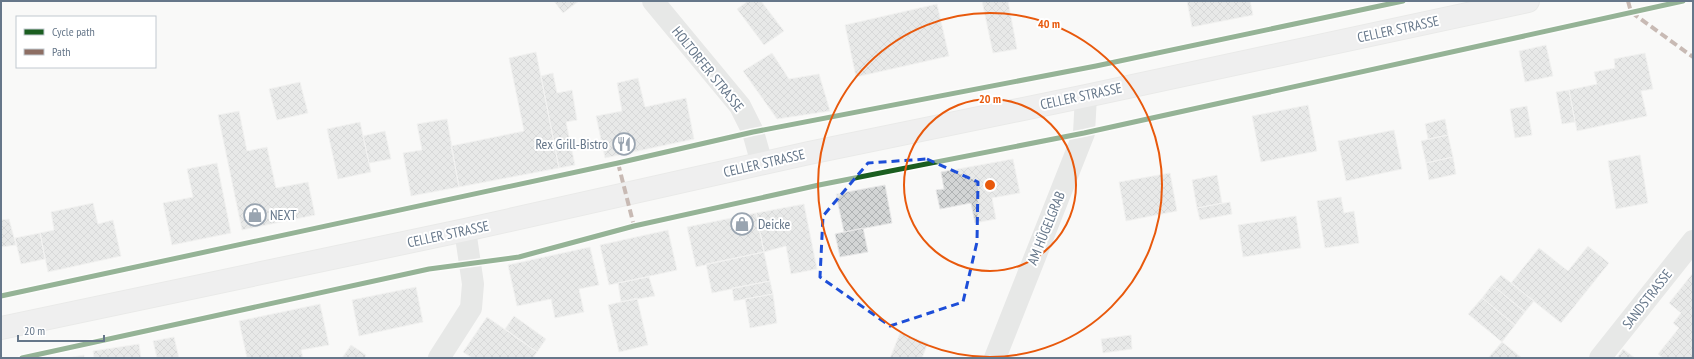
<svg xmlns="http://www.w3.org/2000/svg" width="1694" height="359" viewBox="0 0 1694 359" font-family="'PT Sans Narrow',sans-serif">
<style>
.building{fill:url(#building-cross-hatch);stroke:#e8e8e8}
.lines{fill:none;stroke-linecap:round;stroke-linejoin:round}
.major-casing{stroke:#d6d7d7;stroke-width:24}
.minor{stroke:#d1d2d3;stroke-width:22}
.major{stroke:#e3e3e4;stroke-width:22}
.quiet{stroke:#8d6e63;stroke-width:4;stroke-dasharray:8 4;stroke-linecap:butt}
.cycleway-casing{stroke:#fff;stroke-width:8}
.cycleway{stroke:#1b5e20;stroke-width:5}
.marked{fill:none;stroke:#1d4ed8;stroke-width:3;stroke-dasharray:8 5;stroke-linejoin:round}
.ring{fill:none;stroke:#e8590c;stroke-width:2}
.labels{text-anchor:middle;dominant-baseline:central;stroke-width:4;stroke-linejoin:round;paint-order:stroke}
.street-label{font-size:14px;fill:#66778a;stroke:#fff}
.poi-label{font-size:14px;fill:#66778a;stroke:#fff;text-anchor:start}
.centre{fill:#e8590c;stroke:#fff;stroke-width:2}
.ring-label{font-size:12px;text-anchor:middle;font-weight:bold;fill:#e8590c;stroke:#fff;stroke-width:4;stroke-linejoin:round;paint-order:stroke}
</style>
<defs>
<pattern id="building-cross-hatch" width="8" height="8" patternUnits="userSpaceOnUse"><rect width="8" height="8" fill="#d3d5d5"/><path d="M0 0l8 8M0 8l8-8" fill="none" stroke="#afb2b3"/></pattern>
</defs>
<rect width="100%" height="100%" fill="#f9f9f8"/>
<path class="building" d="M554,1H579L563,13Z
M748,1H761L784,31L764,45L737,9Z
M982,1H1008L1017,49L993,53Z
M1187,1H1250L1253,15L1192,27Z
M937,4L949,56L856,77L845,25Z
M1546,45L1553,76L1525,82L1519,51Z
M536,52L559,168L459,187L451,146L524,131L509,58Z
M772,53L789,79L819,74L830,111L777,119L743,71Z
M1645,53L1653,89L1641,91L1647,116L1577,131L1569,90L1597,84L1594,72L1615,68L1614,59Z
M553,73L557,93L572,90L577,120L566,122L575,165L559,168L541,76Z
M638,78L645,107L686,98L694,139L605,158L596,116L622,111L617,83Z
M300,82L308,113L277,120L269,89Z
M1569,90L1575,122L1562,124L1556,92Z
M1308,105L1317,151L1261,162L1252,116Z
M1527,106L1532,135L1515,138L1510,109Z
M239,111L247,151L267,147L276,188L308,182L315,215L242,230L218,115Z
M447,119L459,187L411,196L403,153L422,150L417,124Z
M1445,119L1448,135L1428,139L1425,124Z
M360,122L371,172L338,179L327,129Z
M1394,130L1402,169L1346,181L1338,141Z
M385,131L391,159L369,163L363,136Z
M1448,135L1453,157L1426,163L1421,141Z
M1640,155L1648,203L1616,209L1608,161Z
M1453,157L1456,174L1429,180L1426,163Z
M1013,159L1020,193L992,198L996,219L975,223L971,203L940,209L936,190L944,189L941,172Z
M217,163L231,233L172,245L163,203L193,197L187,169Z
M1170,173L1177,211L1126,221L1119,182Z
M1217,175L1222,203L1197,208L1192,180Z
M885,185L892,223L844,232L836,194Z
M1341,197L1344,213L1354,211L1359,243L1325,248L1317,201Z
M1230,202L1232,214L1200,220L1197,208Z
M93,203L98,224L113,220L121,256L48,272L40,233L54,230L51,212Z
M804,204L817,269L791,274L786,246L764,252L756,213Z
M756,213L764,252L696,267L687,227Z
M1296,216L1301,248L1243,257L1238,225Z
M9,219L16,245L1,247V220Z
M863,228L868,252L840,257L835,234Z
M668,230L677,270L609,285L600,245Z
M40,233L45,259L21,264L15,238Z
M1588,246L1609,263L1561,323L1511,283L1539,248L1568,271Z
M590,247L599,285L579,289L584,312L555,318L551,299L517,306L508,265Z
M764,252L770,281L712,293L706,264Z
M1693,273V358H1663L1658,354L1679,328L1673,323L1681,313L1669,303Z
M1501,275L1534,301L1525,312L1492,285Z
M649,277L655,296L621,302L618,283Z
M770,281L773,294L734,301L732,288Z
M1492,285L1525,312L1515,325L1482,298Z
M416,287L423,322L359,336L352,300Z
M773,294L777,323L750,328L745,299Z
M637,298L648,345L619,352L608,305Z
M1482,298L1515,325L1502,342L1468,314Z
M320,304L329,345L301,350L303,358H247L239,321Z
M514,316L546,339L537,352L505,329Z
M487,317L537,352L533,358H472L463,352Z
M900,333L928,343L922,358H890Z
M1131,335L1132,349L1103,353L1101,339Z
M174,337L179,358H157L153,341Z
M1502,342L1522,358H1488Z
M139,344L141,358H94L93,351Z
M351,345L366,355L365,358H342Z
M1623,349L1635,358H1617Z
M84,355V358H67Z"/>
<g class="lines">
<g class="major-casing">
<path id="major" d="M1,328L465,230L809,153L1086,96L1528,1"/>
</g>
<path class="minor" d="M653,1L740,106L753,132L762,164
M439,358L471,308L473,284L465,230
M995,358L1084,133L1086,96
M1600,358L1693,241"/>
<use href="#major" class="major"/>
<path class="quiet" d="M1628,1L1631,12L1693,57
M618,163L634,226"/>
<g class="cycleway-casing">
<path id="cycleway" d="M1,296L618,163L753,132L1096,66L1403,1
M22,358L429,269L519,257L634,226L819,185L1084,133L1683,1"/>
</g>
<use href="#cycleway" class="cycleway"/>
</g>
<path d="M0 0H1694V359H0ZM927,159L978,182L977,242L963,302L890,326L820,277L823,216L868,163Z" fill="#f9f9f8" fill-opacity=".55" fill-rule="evenodd"/>
<path class="marked" d="M927,159L978,182L977,242L963,302L890,326L820,277L823,216L868,163Z"/>
<g class="ring">
<circle cx="990" cy="185" r="86"/>
<circle cx="990" cy="185" r="172"/>
</g>
<defs>
<g id="restaurant-ring" transform="scale(1.15)"><circle r="9.5" fill="#fff" stroke="#99a4b0" stroke-width="1.5"/><path d="M-5-6h1v4h1v-4h1v4h1v-4h1v5L-1.5 .5V6h-2V.5L-5-1ZM5-6V6H3V1.5H1.5Q1.5-4 5-6Z" fill="#99a4b0"/></g>
<g id="shop-ring" transform="scale(1.15)"><circle r="9.5" fill="#fff" stroke="#99a4b0" stroke-width="1.5"/><path d="M-5-2.5h2.3a2.7 3.5 0 0 1 5.4 0H5L5.5 6h-11ZM-1.5-2.5h3a1.5 2.3 0 0 0-3 0Z" fill="#99a4b0"/></g>
</defs>
<g fill-rule="evenodd">
<use href="#restaurant-ring" x="624" y="144"/>
<use href="#shop-ring" x="255" y="215"/>
<use href="#shop-ring" x="742" y="224"/>
</g>
<g class="labels">
<g class="street-label">
<text transform="translate(1398 29) rotate(-12)">CELLER STRASSE</text>
<text transform="translate(708 69) rotate(51)">HOLTORFER STRASSE</text>
<text transform="translate(1081 96) rotate(-12)">CELLER STRASSE</text>
<text transform="translate(764 163) rotate(-13)">CELLER STRASSE</text>
<text transform="translate(1046 228) rotate(-68)">AM HÜGELGRAB</text>
<text transform="translate(448 234) rotate(-12)">CELLER STRASSE</text>
<text transform="translate(1647 299) rotate(-52)">SANDSTRASSE</text>
</g>
<g class="poi-label">
<text x="608" y="144" text-anchor="end">Rex Grill-Bistro</text>
<text x="270" y="215">NEXT</text>
<text x="758" y="224">Deicke</text>
</g>
</g>
<circle cx="990" cy="185" r="6" class="centre"/>
<g class="ring-label">
<text x="1049" y="28">40 m</text>
<text x="990" y="103">20 m</text>
</g>
<rect width="1694" height="359" fill="none" stroke="#66778a" stroke-width="4"/>
<rect x="16" y="16" width="140" height="52" fill="#ffffff" stroke="#c2c9d0"/>
<rect x="24" y="29" width="20" height="6" fill="#1b5e20" stroke="#c2c9d0"/>
<text x="52" y="36" font-size="12" fill="#66778a">Cycle path</text>
<rect x="24" y="49" width="20" height="6" fill="#8d6e63" stroke="#c2c9d0"/>
<text x="52" y="56" font-size="12" fill="#66778a">Path</text>
<path d="M18 335v6h86v-6" fill="none" stroke="#66778a" stroke-width="2"/>
<text x="24" y="335" font-size="12" fill="#66778a" stroke="#ffffff" stroke-width="3" paint-order="stroke">20 m</text>
</svg>
